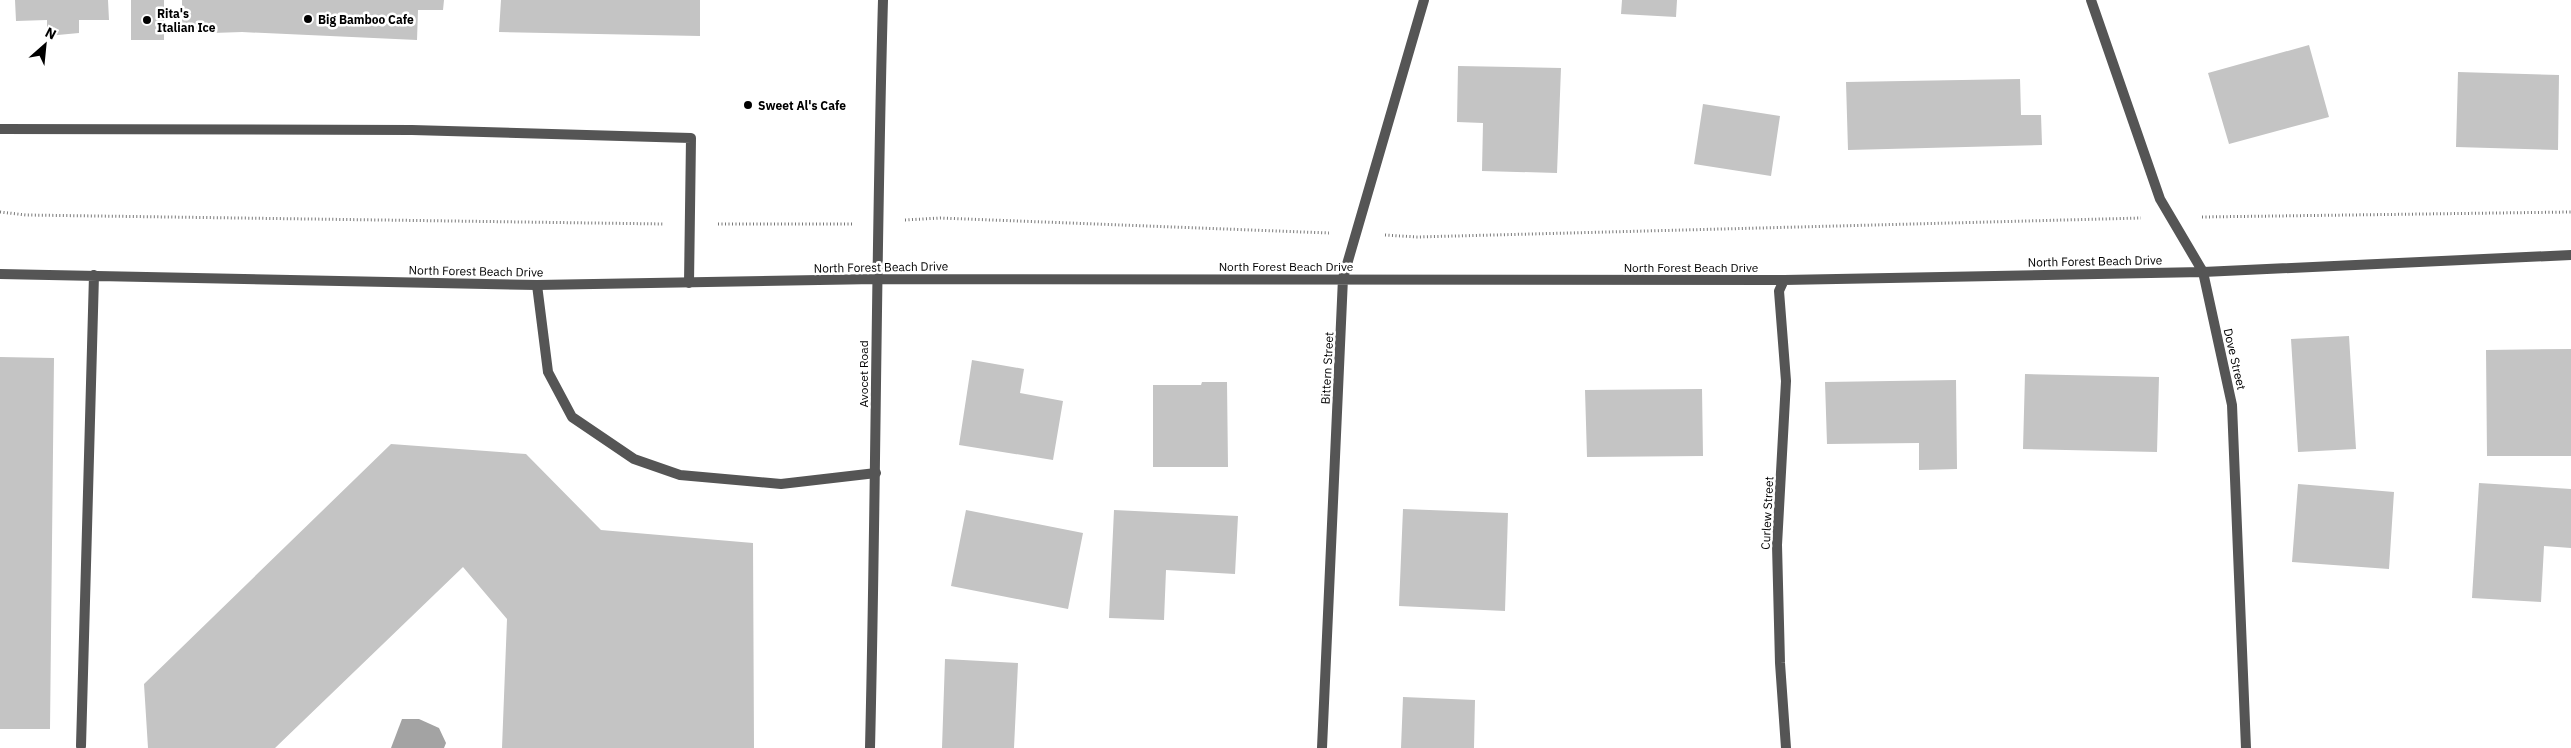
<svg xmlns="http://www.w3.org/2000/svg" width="2571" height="748" viewBox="0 0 2571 748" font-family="'IBM Plex Sans',sans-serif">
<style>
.water{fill:#a3a3a3}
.building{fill:#c4c4c4}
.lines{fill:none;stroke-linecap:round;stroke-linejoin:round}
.path{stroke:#777;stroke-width:3;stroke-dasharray:1 2.5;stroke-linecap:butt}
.lane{stroke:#555;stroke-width:10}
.street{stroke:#555;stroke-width:10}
.poi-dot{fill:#000;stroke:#fff;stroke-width:2}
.labels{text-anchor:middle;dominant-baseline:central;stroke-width:5;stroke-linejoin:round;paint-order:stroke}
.poi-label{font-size:12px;font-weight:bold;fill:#000;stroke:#fff;text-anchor:start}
.street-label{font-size:12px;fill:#000;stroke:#fff}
</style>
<rect width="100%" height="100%" fill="#fff"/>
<path class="water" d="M402,719H419L439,728L446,743L444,748H391Z"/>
<path class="building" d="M15,0H108L109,20H79V33L47,36V20L16,21Z
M131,0H164V40H131Z
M182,0H444L443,10H418L417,40L242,32L182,34Z
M501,0H700V36L499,32Z
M1622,0H1677L1676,17L1621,14Z
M2309,45L2329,117L2229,144L2208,73Z
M1458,66L1561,68L1557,173L1482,171L1483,123L1457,122Z
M2458,72L2559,75L2558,150L2456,147Z
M2020,79L2021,115H2041L2042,145L1848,150L1846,82Z
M1703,104L1780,116L1771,176L1694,164Z
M2349,336L2356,449L2298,452L2291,339Z
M2571,349V456H2487L2486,350Z
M0,357L54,358L50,729H0Z
M972,360L1024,369L1020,393L1063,401L1053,460L959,445Z
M2025,374L2159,377L2157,452L2023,449Z
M1956,380L1957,469L1919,470V443L1827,444L1825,382Z
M1202,382H1227L1228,467H1153V385H1201Z
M1702,389L1703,456L1587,457L1585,390Z
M391,444L526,454L601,530L753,543L754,748H502L507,619L463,567L275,748H148L144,684Z
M2479,483L2571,489V548L2544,546L2541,602L2472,598Z
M2298,484L2394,492L2389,569L2292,562Z
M1403,509L1508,513L1505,611L1399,606Z
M966,510L1083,533L1068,609L951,586Z
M1114,510L1238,516L1235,574L1166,570L1164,620L1109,618Z
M945,659L1018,663L1014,748H942Z
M1403,697L1475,700L1474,748H1401Z"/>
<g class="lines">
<path class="path" d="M0,212L26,215L664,224
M2202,217L2571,212
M905,220L940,218L1329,233
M718,224H852
M1385,235L1417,237L2141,218"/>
<path class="lane" d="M0,129L412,130L691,138L689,283
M537,285L548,372L572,417L634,459L680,475L781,484L876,473"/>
<path class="street" d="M2091,0L2160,199L2203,272L2232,405L2246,748
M0,274L537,285L876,279L1784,280L2203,272L2571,255
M1784,280L1779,291L1786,381L1777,545L1780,663L1786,748
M81,746L94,275
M870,748C876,499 876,249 883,0
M1322,748L1343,278L1424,0"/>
</g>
<g class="poi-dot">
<circle cx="308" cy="19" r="5"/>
<circle cx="147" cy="20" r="5"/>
<circle cx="748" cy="105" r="5"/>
</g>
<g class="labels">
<g class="poi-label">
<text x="157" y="13">Rita's<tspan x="157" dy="14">Italian Ice</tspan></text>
<text x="318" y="19">Big Bamboo Cafe</text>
<text x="758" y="105">Sweet Al's Cafe</text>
</g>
<g class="street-label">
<text transform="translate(2095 261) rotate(-1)">North Forest Beach Drive</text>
<text x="1286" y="266">North Forest Beach Drive</text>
<text transform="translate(881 267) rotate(-1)">North Forest Beach Drive</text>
<text x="1691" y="267">North Forest Beach Drive</text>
<text transform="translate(476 271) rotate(1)">North Forest Beach Drive</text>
<text transform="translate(2235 359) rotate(77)">Dove Street</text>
<text transform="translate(1327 368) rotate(-87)">Bittern Street</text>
<text transform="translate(863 374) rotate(-90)">Avocet Road</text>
<text transform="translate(1767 513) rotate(-87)">Curlew Street</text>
</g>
</g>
<g transform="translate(45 45) rotate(27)" stroke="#ffffff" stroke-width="4" paint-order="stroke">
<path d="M0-4L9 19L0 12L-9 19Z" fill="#000000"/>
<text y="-8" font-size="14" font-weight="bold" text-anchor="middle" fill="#000000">N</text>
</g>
</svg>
